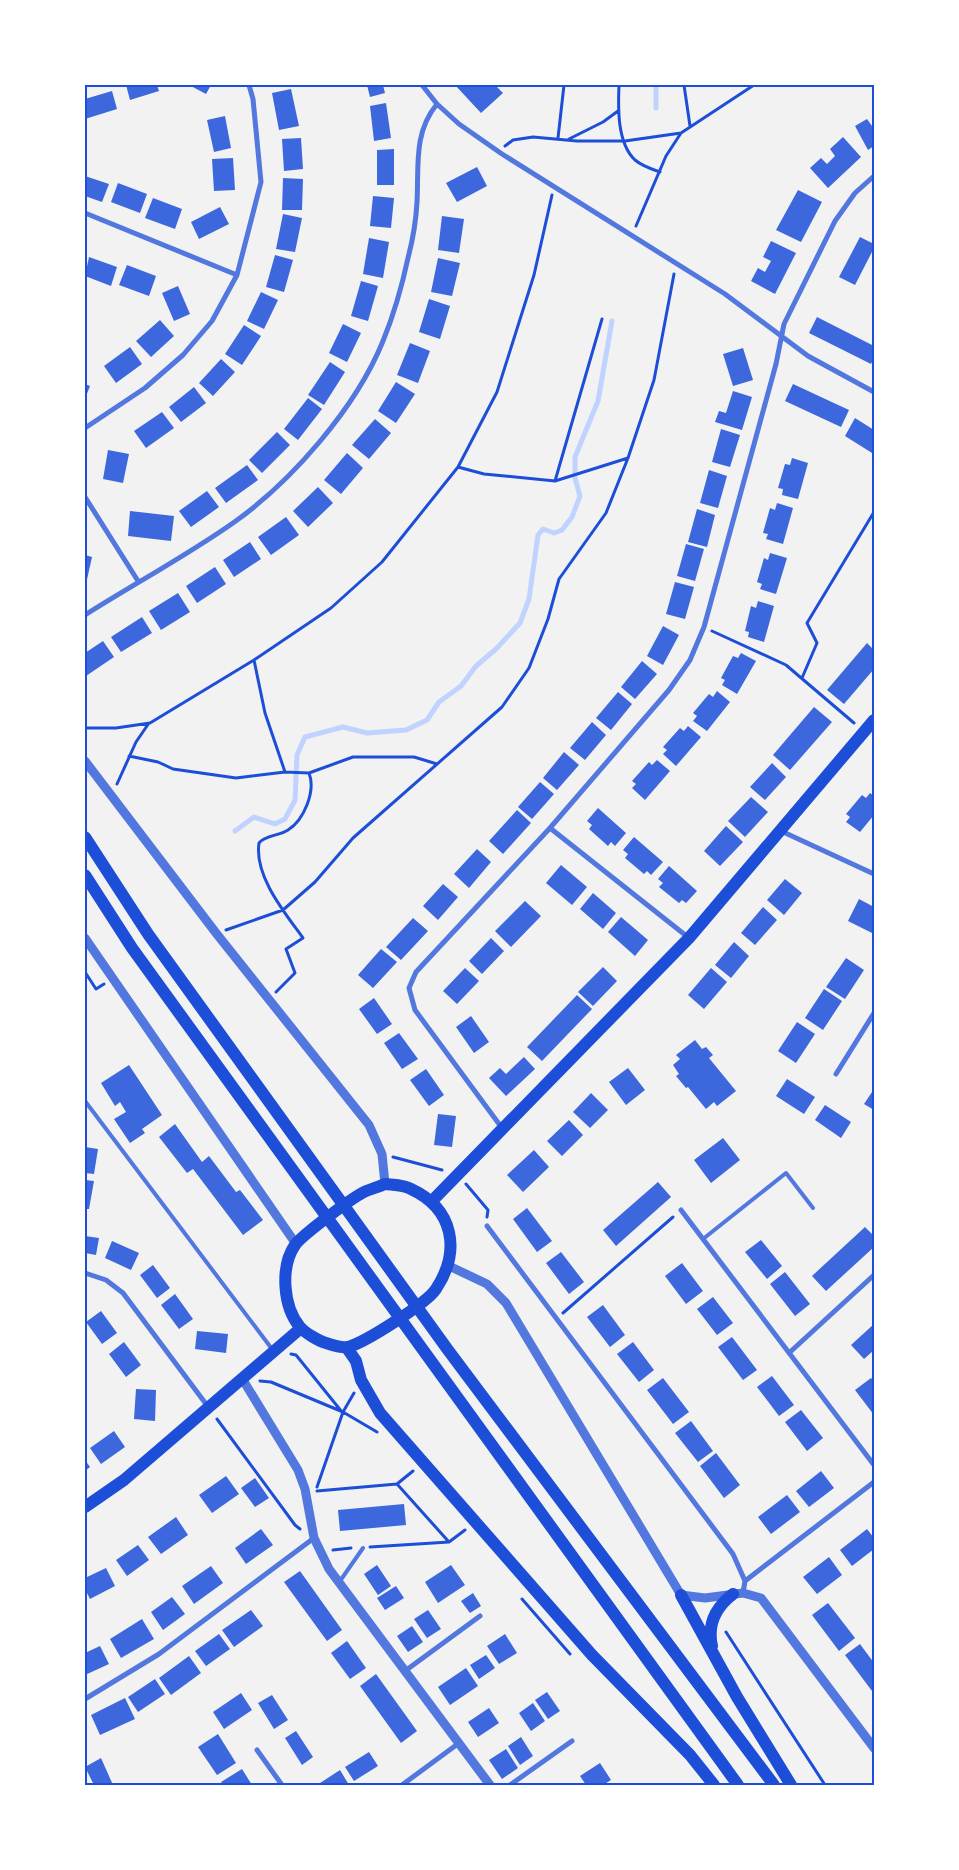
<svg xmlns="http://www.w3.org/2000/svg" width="959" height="1870" viewBox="0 0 959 1870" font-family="'Source Serif 4',serif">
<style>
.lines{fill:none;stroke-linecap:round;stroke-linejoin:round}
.stream{stroke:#bfd3fe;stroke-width:5}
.building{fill:#3d67dc}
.path{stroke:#1d4ed8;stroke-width:3}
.service{stroke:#5277de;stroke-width:4}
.minor{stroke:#5277de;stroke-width:5}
.tertiary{stroke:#5277de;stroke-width:9}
.primary{stroke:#1d4ed8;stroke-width:12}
.trunk{stroke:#1d4ed8;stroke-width:12}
.neatline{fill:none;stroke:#1d4ed8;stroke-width:2}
</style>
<rect width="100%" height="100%" fill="#f2f2f2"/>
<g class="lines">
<path class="stream" d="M656,85V108
M235,831L254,817L275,824L285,819L295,800L297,755L305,737L343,727L367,733L406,730L427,720L439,702L461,686L476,666L496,649L520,623L529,599L538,535L543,529L554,533L562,530L572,517L580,496L575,478V457L598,401L612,321"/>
</g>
<path class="building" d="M126,85H157L159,91L130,100Z
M189,85H211L206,94Z
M367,85H383L385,93L370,97Z
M455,85H495L503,93L481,113Z
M291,89L299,126L279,130L272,93Z
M112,91L117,109L85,119V99Z
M386,103L391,138L374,141L370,106Z
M225,116L231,148L214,152L207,120Z
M867,119L872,126L874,125V146L868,150L855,126Z
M843,137L861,157L828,188L810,168L821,158L827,164L835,156L830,149Z
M301,138L303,169L284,171L282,139Z
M394,149V185H377V150Z
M233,158L235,190L214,191L212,159Z
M477,167L487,186L457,202L446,183Z
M85,176L109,184L102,202L85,196Z
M283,178L303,179L302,210H282Z
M118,183L147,194L140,213L111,202Z
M798,190L822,202L801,242L776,230Z
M373,196L394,198L391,228L370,226Z
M153,198L182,209L175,229L145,218Z
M220,207L229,224L199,239L191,222Z
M283,214L302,218L295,252L276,249Z
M442,216L464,219L459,253L438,250Z
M860,237L874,244V248L855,285L839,277Z
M369,238L389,242L383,278L363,274Z
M771,241L796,253L775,294L751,281L758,268L765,272L771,261L763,257Z
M275,255L293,260L284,292L266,287Z
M89,257L117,267L111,286L85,276Z
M438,258L460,263L452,296L431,292Z
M127,265L156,276L149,296L119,285Z
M361,281L378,286L368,321L351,316Z
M178,286L190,314L174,321L162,293Z
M261,292L278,300L264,329L247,321Z
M429,299L450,306L440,339L419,332Z
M817,317L874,346V358L871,364L809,333Z
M160,320L174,336L151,357L136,341Z
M343,324L361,333L347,362L329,353Z
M244,325L261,336L242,365L225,354Z
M410,343L430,351L418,383L397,375Z
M130,347L142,364L116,383L104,366Z
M743,348L753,380L733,386L723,354Z
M221,359L235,372L213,396L199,383Z
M330,362L345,372L324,405L308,395Z
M396,382L415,394L396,423L378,411Z
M85,384L90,386L85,399Z
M793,384L849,410L841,427L785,401Z
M194,387L206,403L181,422L169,407Z
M733,391L752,397L742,430L715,422L719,411L726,413Z
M308,398L322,409L298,440L284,429Z
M162,412L174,428L146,448L134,431Z
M855,418L874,430V449L872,453L845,436Z
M375,419L391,433L369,459L352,445Z
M721,429L740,435L730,467L712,462Z
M277,432L290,445L262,473L249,460Z
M108,450L129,454L123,483L103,479Z
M347,453L363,468L341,494L324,480Z
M792,458L808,463L798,499L782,495L783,489L778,488L785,464L790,465Z
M247,465L258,480L226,503L215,488Z
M709,470L727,476L718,508L700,503Z
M318,487L333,503L308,527L293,511Z
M207,491L219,507L191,527L179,511Z
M777,503L793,508L783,544L766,539L768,534L763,533L770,508L775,510Z
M697,509L715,515L707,547L688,542Z
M130,511L174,516L171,541L128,536Z
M286,517L299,535L271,555L258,537Z
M250,542L261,559L234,577L223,560Z
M686,544L704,549L695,581L677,576Z
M770,553L787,558L776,594L760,589L762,584L757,582L764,558L768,560Z
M85,555L92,557L86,584H85Z
M215,567L226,584L197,603L186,586Z
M675,582L694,587L685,619L666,614Z
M178,593L190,612L161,630L149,611Z
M758,601L774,606L764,642L748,637L749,632L745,631L751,606L756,608Z
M142,617L152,633L121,652L111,637Z
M663,626L679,635L663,665L647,656Z
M103,641L114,657L86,676L85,653Z
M867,643L874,650V669L844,704L827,690Z
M741,653L756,661L737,694L722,685L725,680L721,678L733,656L738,658Z
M642,661L657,674L635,699L621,687Z
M717,691L730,702L707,731L693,721L697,716L693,713L709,694L713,697Z
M618,692L632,704L611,730L596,718Z
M814,707L832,722L790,770L773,755Z
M592,722L606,735L585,760L570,748Z
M688,726L701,737L676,766L663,754L667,750L663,747L680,728L684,731Z
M564,752L579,765L557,790L543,778Z
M657,760L670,771L645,800L632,788L636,784L632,781L649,762L652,765Z
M772,763L786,777L765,800L750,787Z
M540,782L554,794L532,819L518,807Z
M870,793L874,796V815L860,832L846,822L850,817L846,814L862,795L866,798Z
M751,797L768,812L745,837L728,821Z
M598,808L626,833L615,846L611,842L608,846L589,829L592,825L587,821Z
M517,810L531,823L503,854L489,841Z
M726,826L743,842L720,866L704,851Z
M634,837L663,862L651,875L647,871L644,874L625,858L628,854L623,850Z
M477,849L491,862L469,888L454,874Z
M561,865L587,887L572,905L546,883Z
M669,866L697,891L686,903L682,900L679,903L659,887L663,883L658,879Z
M785,879L802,893L784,915L767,900Z
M443,884L458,897L438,920L423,906Z
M593,893L616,913L603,929L580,909Z
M859,899L874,907V934L848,921Z
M525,901L541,916L511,947L495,931Z
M763,907L777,920L755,945L741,933Z
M621,917L648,940L635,956L608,932Z
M413,918L428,931L401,960L386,947Z
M491,938L504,951L482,974L469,961Z
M734,942L749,956L731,978L715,965Z
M381,949L397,962L373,988L358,975Z
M846,958L864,970L845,999L826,987Z
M603,967L617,981L593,1006L578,992Z
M465,968L479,981L457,1004L443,991Z
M711,968L727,982L704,1009L688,995Z
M824,989L842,1001L823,1030L805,1018Z
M577,995L592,1009L542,1061L527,1047Z
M374,998L392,1024L377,1034L359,1009Z
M471,1016L489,1042L474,1053L456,1027Z
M797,1022L815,1034L796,1063L778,1051Z
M399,1033L418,1059L402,1069L384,1043Z
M695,1040L702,1049L706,1047L713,1055L709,1058L736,1091L717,1106L714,1102L706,1109L688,1087L686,1088L676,1076L679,1074L673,1065L680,1059L676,1055Z
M524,1057L535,1069L506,1096L489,1078L500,1068L506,1074Z
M129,1065L162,1115L142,1129L145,1133L130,1143L114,1119L126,1112L120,1102L115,1106L101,1083Z
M628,1068L645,1090L626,1105L609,1082Z
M426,1069L444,1095L429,1106L410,1080Z
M787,1079L815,1097L804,1114L776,1096Z
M874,1089V1110L864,1104Z
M591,1093L608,1110L590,1128L573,1112Z
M825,1105L851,1122L841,1138L815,1120Z
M438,1114L456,1116L452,1147L434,1145Z
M569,1120L583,1135L562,1156L547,1141Z
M175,1124L202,1162L209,1156L236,1192L240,1190L263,1220L243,1235L193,1169L187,1173L159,1137Z
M723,1138L740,1160L711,1183L694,1160Z
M85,1147L98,1149L94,1174L85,1173Z
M534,1150L549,1167L523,1192L507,1175Z
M85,1180L94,1181L89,1209H85Z
M658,1182L671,1197L616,1246L603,1230Z
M527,1208L552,1241L537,1252L513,1219Z
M865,1227L874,1236V1247L826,1291L812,1276Z
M85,1236L99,1238L96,1255L85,1253Z
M761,1240L782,1266L767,1279L745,1252Z
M112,1241L139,1253L131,1270L105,1258Z
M561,1252L584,1282L569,1294L546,1263Z
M682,1263L703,1291L686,1304L665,1276Z
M153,1265L170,1288L157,1298L140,1275Z
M785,1272L810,1304L795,1316L770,1284Z
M175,1294L193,1319L179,1329L161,1305Z
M713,1297L733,1323L717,1335L697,1309Z
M603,1305L625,1335L610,1347L587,1317Z
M101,1311L117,1333L102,1344L86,1322Z
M874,1324V1350L864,1359L851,1345Z
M197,1331L228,1334L226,1353L195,1349Z
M732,1337L757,1370L743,1380L718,1347Z
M124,1342L141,1365L126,1377L109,1354Z
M633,1342L654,1370L639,1382L617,1354Z
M772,1376L794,1405L779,1416L757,1387Z
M663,1378L689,1412L673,1424L647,1390Z
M871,1378L874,1381V1415L855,1390Z
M136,1389L156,1390L155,1421L134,1419Z
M801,1410L823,1438L807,1451L785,1422Z
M691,1421L713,1451L698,1462L675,1433Z
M114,1431L125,1447L101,1464L90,1448Z
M716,1453L740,1485L724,1498L700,1466Z
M85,1460L90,1467L85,1471Z
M821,1471L834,1488L809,1507L796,1491Z
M226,1476L239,1494L212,1513L199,1495Z
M255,1478L269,1498L255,1507L241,1488Z
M787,1495L800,1512L771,1534L758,1517Z
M404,1504L406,1525L340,1531L338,1510Z
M176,1517L188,1535L161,1554L148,1537Z
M261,1529L273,1545L246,1564L235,1548Z
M867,1529L874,1538V1549L852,1566L840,1550Z
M138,1545L149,1560L127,1576L116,1560Z
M829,1557L842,1575L817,1594L803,1577Z
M377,1565L391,1586L378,1595L364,1574Z
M451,1565L465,1585L438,1603L425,1582Z
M211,1566L223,1583L194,1604L182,1586Z
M106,1568L115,1586L90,1599L85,1589V1578Z
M300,1571L342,1630L327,1641L284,1582Z
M396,1586L404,1598L385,1610L377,1598Z
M473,1593L481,1606L470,1613L461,1601Z
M172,1597L185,1614L163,1630L151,1612Z
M828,1603L855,1638L839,1651L812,1615Z
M251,1610L263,1626L234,1647L222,1630Z
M428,1610L441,1629L427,1638L414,1619Z
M142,1619L154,1639L121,1658L110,1639Z
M412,1626L423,1642L408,1652L397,1636Z
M219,1634L230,1649L206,1666L195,1651Z
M505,1634L517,1653L499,1664L487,1646Z
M347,1641L366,1668L350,1679L331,1653Z
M860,1644L874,1663L872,1691L845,1655Z
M100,1646L109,1664L85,1675V1653Z
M486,1655L495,1668L479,1679L470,1665Z
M189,1656L201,1673L171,1695L159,1678Z
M466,1668L478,1686L450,1705L438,1687Z
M376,1674L417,1731L401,1743L360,1686Z
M155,1679L165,1694L138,1712L128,1697Z
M547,1692L560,1711L548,1719L535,1700Z
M241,1693L252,1710L224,1729L213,1712Z
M272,1695L288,1720L274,1729L258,1703Z
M125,1698L135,1719L100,1735L91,1715Z
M533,1703L545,1721L531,1731L519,1713Z
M489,1708L499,1723L478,1737L468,1722Z
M296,1731L313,1757L302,1765L285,1738Z
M218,1734L236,1763L217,1775L198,1747Z
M521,1737L533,1756L520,1765L508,1746Z
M506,1749L518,1768L502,1779L489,1760Z
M369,1752L378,1766L354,1781L345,1767Z
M101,1758L113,1785H94L85,1767Z
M600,1763L611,1780L603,1785H586L580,1776Z
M242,1769L252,1785H223L221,1782Z
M340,1770L349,1785H317Z"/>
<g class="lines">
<path class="path" d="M619,85C618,108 617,143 635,160C642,166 651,169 660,172
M684,85L690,126
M558,138L564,85
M569,139L603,122L618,111
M505,146L513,140L533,137L577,141H625L681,133L754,85
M636,226L666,156L681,133
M458,467L484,474L555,481L628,458
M555,481L602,319
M712,631L786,665L854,723
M254,660L265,713L285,772
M802,678L817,643L807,623L874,512
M85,728H116L150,723L254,660L331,608L382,562L458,467L497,392L534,275L552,195
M129,756L158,762L173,769L236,778L285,772L309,773L353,757H414L437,764
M117,784L136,742L149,723
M226,930L283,910L315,882L353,838L502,707L529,668L548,619L559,579L606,513L628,458L654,380L674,274
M85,972L96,989L104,984
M276,992L295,973L286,949L303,938C285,913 254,876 259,843C265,835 279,836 288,830C304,820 316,791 309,773
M393,1157L442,1170
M466,1184L488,1210L487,1217
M563,1313L673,1217
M291,1354L296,1355L342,1412
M260,1381L271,1382L343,1412L377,1432
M217,1419L295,1525L300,1529
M317,1487L343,1412L354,1393
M317,1491L397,1484L413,1471
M449,1542L465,1530
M370,1547L449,1542L397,1484
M333,1550L351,1548
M522,1599L570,1654
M726,1632L825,1785"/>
<path class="service" d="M85,1101L272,1349
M703,1239L786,1173L813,1208
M340,1581L363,1548"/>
<path class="minor" d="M437,104L459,124L502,154L725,294L808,356L874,392
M85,213L237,275
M85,428L145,388L183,355L212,321L237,275L261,182L253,99L249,85
M85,497L138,581
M85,615C134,584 186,556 233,523C291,482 356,408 383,341C394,314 402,286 408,258C413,239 416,221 417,202C419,167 413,133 437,104L422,85
M550,828L689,938
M781,831L874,874
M836,1074L874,1013
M502,1128L415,1010L409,988L416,972L550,828L669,690L690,660L704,627L776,364L784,324L835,221L855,193L874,176
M681,1210L874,1465
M487,1226L733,1554L745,1581L743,1593
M85,1273L106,1280L123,1293L209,1408
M789,1353L874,1275
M745,1581L874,1482
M405,1671L480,1616
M85,1699L159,1654L314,1538
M257,1750L282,1785
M402,1785L459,1743
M510,1785L572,1741"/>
<path class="tertiary" d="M85,761L216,933L369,1125L382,1154L385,1184
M85,938L296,1244
M449,1266L487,1284L506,1303L681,1595L705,1598L743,1593L761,1598L874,1748
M243,1380L298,1470L305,1489L314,1538L329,1569L490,1785"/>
<path class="primary" d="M385,1184C393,1185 404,1185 411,1189C454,1209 461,1251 436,1289C427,1303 366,1342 348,1347C343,1348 332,1345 326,1343C319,1341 305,1333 300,1327C283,1307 280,1267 295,1245C302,1235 352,1198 364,1192C370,1189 378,1187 385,1184Z
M432,1201L689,938L874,720
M85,1507L124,1480L301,1328"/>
<path class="trunk" d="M85,837L148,934L448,1350L774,1785
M85,875L132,948L738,1785
M347,1348L356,1361L361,1380L380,1413L592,1655L690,1755L714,1785
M681,1595L737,1697L791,1785
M712,1646C707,1624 716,1607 733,1594"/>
</g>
<rect width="959" height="1870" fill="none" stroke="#ffffff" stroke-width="172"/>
<rect x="86" y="86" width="787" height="1698" class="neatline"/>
</svg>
